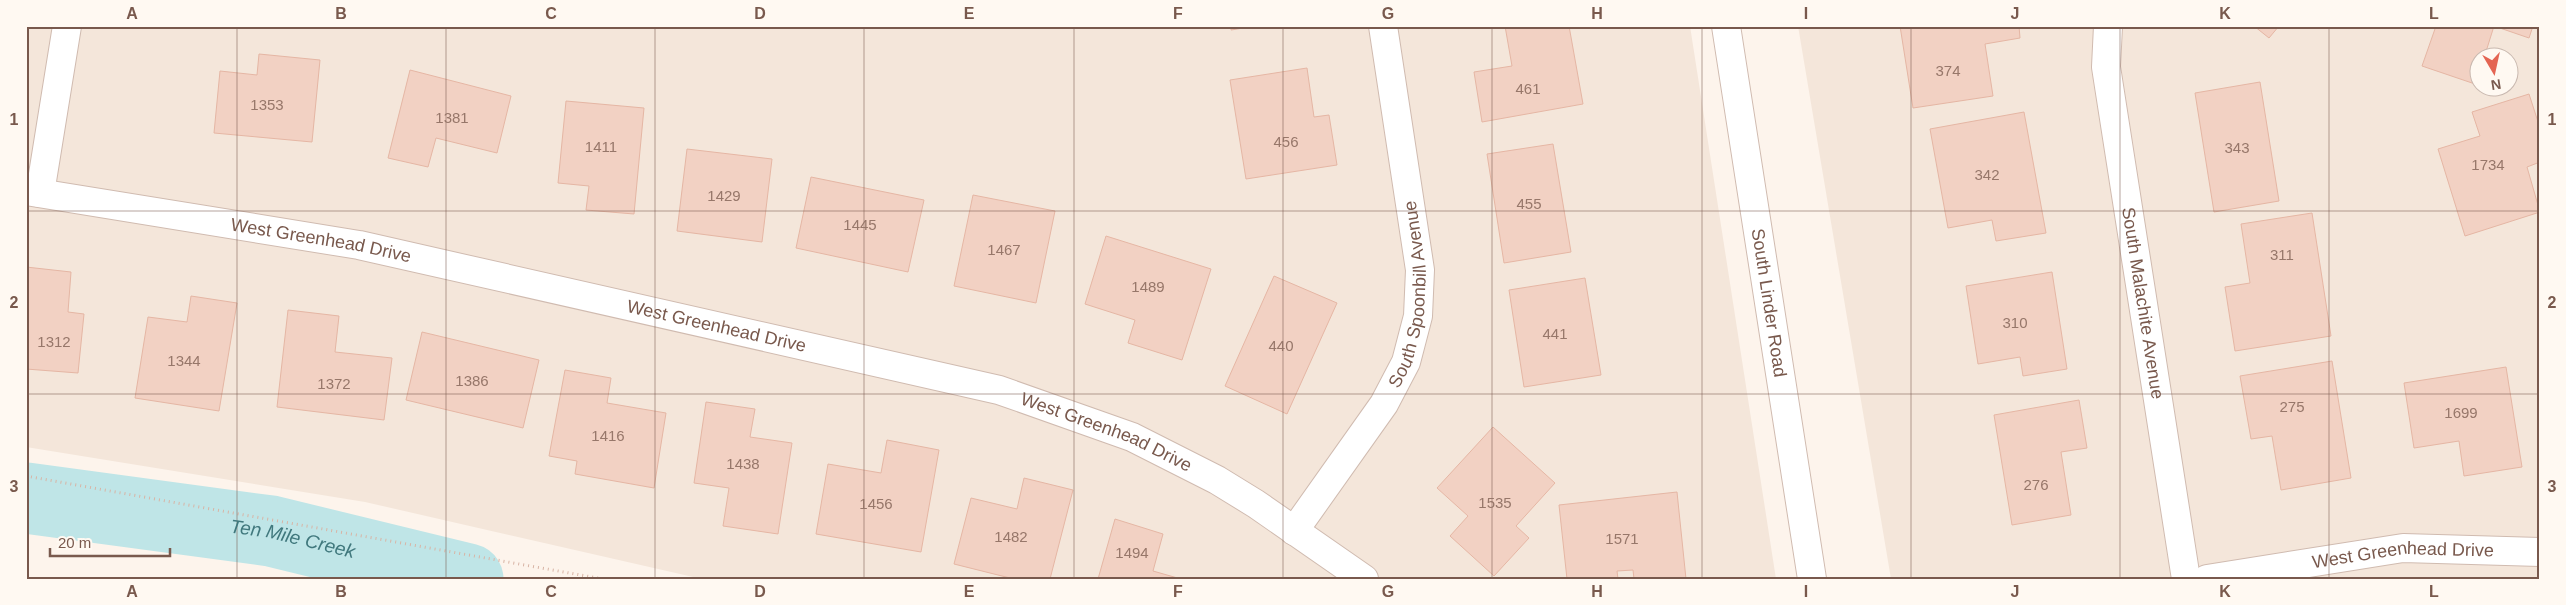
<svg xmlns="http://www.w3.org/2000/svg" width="2566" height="605" viewBox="0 0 2566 605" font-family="Arial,sans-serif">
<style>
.residential{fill:#f4e6da;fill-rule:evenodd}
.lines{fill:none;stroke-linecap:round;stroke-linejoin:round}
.river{stroke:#bfe5e7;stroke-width:71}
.building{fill:#f2d1c3;stroke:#e5b6a4}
.minor-casing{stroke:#d0bbb0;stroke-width:30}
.path{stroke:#d8b4a5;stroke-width:3;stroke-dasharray:1 4;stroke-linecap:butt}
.minor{stroke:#fff;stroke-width:28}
.grid{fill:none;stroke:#79594d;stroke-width:1;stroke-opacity:0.55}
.labels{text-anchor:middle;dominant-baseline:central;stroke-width:4;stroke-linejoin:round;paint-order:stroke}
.number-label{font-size:15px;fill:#97776a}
.street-label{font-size:18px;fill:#79594d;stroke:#fff9f2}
.water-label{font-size:19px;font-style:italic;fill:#40787d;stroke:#fff9f2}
.neatline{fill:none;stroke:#79594d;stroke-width:2}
.grid-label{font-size:16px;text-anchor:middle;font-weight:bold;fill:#79594d}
</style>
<rect width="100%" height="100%" fill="#fdf4ec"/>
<path class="residential" d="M26,26H1690L1776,579H702L365,502L26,447Z
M1798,26H2540V579H1891ZM2478,58H2508V88H2478Z"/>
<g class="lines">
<path class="river" id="s1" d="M26,498L271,531L468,579"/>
</g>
<path class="building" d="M1231,26H1256L1231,30Z
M1505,26H1569L1583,104L1482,122L1474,72L1512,66Z
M1900,26H2019L2020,38L1985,44L1993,96L1913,108Z
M2254,26H2279L2269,38Z
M2436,26H2533L2529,38L2494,26L2484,58H2478V74L2475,84L2422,66Z
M259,54L320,60L312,142L214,133L220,71L257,75Z
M1307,68L1314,117L1329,115L1337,165L1246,179L1230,80Z
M410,70L511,96L497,153L436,138L428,167L388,158Z
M2260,82L2279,201L2214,212L2195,93Z
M2529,94L2540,128V162L2527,167L2540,212L2465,236L2438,149L2480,136L2472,112Z
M566,101L644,108L634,214L586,210L589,186L558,183Z
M2024,112L2046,233L1996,241L1992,220L1948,228L1930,129Z
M1553,144L1571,252L1504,263L1487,154Z
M687,149L772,159L762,242L677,231Z
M811,177L924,200L908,272L796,248Z
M973,195L1055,211L1036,303L954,286Z
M2312,213L2331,336L2235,351L2225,287L2250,283L2241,224Z
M1106,236L1211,269L1182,360L1128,343L1135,320L1085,304Z
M26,267L71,272L68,312L84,314L78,373L26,369Z
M2052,272L2067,369L2023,376L2020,357L1978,364L1966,286Z
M1274,276L1337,303L1287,414L1225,386Z
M1585,278L1601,375L1524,387L1509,290Z
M191,296L237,303L219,411L135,398L148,317L187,322Z
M288,310L339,316L335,352L392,358L384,420L277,407Z
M422,332L539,360L523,428L406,400Z
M2332,361L2351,478L2281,490L2272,436L2251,439L2240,376Z
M2506,367L2522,467L2464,476L2459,441L2414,448L2404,383Z
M565,370L611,378L607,403L666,413L654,488L575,474L577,461L549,456Z
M2079,400L2087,448L2061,452L2071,515L2012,525L1994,415Z
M706,402L755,409L750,437L792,443L778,534L723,526L729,488L694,483Z
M1493,427L1555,483L1516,526L1529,538L1494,576L1450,536L1468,516L1437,488Z
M887,440L939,450L921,552L816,534L828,464L881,473Z
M1024,478L1073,490L1050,579H1014L954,564L971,498L1017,509Z
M1677,492L1686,579H1634L1633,570L1617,571L1618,579H1567L1559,505Z
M1115,519L1163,534L1153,571L1181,579H1098Z"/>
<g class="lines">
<g class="minor-casing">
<g id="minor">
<path id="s2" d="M1726,26L1812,579"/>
<path id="s3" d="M2108,26L2106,67L2186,579"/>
<path id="s4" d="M26,191L359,245L999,390L1132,437L1217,480L1256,504L1364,579"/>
<path d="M40,193L67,26"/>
<path id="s5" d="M1294,531L1384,404L1406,362L1418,316L1420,270L1383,26"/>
<path id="s6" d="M2207,579L2403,548L2540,552"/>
</g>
</g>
<path class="path" d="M26,476L603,579"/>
<use href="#minor" class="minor"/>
</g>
<path class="grid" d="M237,26V579M446,26V579M655,26V579M864,26V579M1074,26V579M1283,26V579M1492,26V579M1702,26V579M1911,26V579M2120,26V579M2329,26V579M26,211H2540M26,394H2540"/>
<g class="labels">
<g class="number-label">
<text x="1948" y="70">374</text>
<text x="1528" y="88">461</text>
<text x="267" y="104">1353</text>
<text x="452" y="117">1381</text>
<text x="1286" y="141">456</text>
<text x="601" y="146">1411</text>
<text x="2237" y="147">343</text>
<text x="2488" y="164">1734</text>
<text x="1987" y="174">342</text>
<text x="724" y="195">1429</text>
<text x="1529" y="203">455</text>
<text x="860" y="224">1445</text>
<text x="1004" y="249">1467</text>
<text x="2282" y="254">311</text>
<text x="1148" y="286">1489</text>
<text x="2015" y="322">310</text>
<text x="1555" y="333">441</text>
<text x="54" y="341">1312</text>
<text x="1281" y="345">440</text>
<text x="184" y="360">1344</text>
<text x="472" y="380">1386</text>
<text x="334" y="383">1372</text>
<text x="2292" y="406">275</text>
<text x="2461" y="412">1699</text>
<text x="608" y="435">1416</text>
<text x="743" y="463">1438</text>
<text x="2036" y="484">276</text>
<text x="1495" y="502">1535</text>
<text x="876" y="503">1456</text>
<text x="1011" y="536">1482</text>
<text x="1622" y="538">1571</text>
<text x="1132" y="552">1494</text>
</g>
<g class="street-label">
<text stroke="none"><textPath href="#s4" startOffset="299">West Greenhead Drive</textPath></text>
<text stroke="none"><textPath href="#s5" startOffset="271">South Spoonbill Avenue</textPath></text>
<text stroke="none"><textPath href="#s2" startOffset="280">South Linder Road</textPath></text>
<text stroke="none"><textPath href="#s3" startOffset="280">South Malachite Avenue</textPath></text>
<text stroke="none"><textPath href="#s4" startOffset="704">West Greenhead Drive</textPath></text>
<text stroke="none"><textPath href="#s4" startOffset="1109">West Greenhead Drive</textPath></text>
<text stroke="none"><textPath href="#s6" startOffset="198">West Greenhead Drive</textPath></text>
</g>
<g class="water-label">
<text stroke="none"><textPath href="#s1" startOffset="270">Ten Mile Creek</textPath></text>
</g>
</g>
<rect width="2566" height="605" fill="none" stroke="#fff9f2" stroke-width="55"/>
<g transform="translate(2494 72) rotate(171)"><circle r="24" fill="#fff9f2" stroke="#c9b9b0"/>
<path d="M0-4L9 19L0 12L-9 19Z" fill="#e46553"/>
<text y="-8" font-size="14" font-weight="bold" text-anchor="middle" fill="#79594d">N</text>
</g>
<path d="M50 548v8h120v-8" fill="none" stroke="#79594d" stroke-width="2.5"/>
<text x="58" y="548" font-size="15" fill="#79594d" stroke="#fff9f2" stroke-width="4" paint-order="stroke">20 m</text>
<rect x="28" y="28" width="2510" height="550" class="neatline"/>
<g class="grid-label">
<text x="132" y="19">A</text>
<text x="341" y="19">B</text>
<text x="551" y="19">C</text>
<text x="760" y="19">D</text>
<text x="969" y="19">E</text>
<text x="1178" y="19">F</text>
<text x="1388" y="19">G</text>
<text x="1597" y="19">H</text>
<text x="1806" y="19">I</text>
<text x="2015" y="19">J</text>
<text x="2225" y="19">K</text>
<text x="2434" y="19">L</text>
<text x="14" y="125">1</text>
<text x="2552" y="125">1</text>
<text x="14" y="308">2</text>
<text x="2552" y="308">2</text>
<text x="14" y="492">3</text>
<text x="2552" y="492">3</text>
<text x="132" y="597">A</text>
<text x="341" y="597">B</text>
<text x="551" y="597">C</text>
<text x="760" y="597">D</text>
<text x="969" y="597">E</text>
<text x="1178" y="597">F</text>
<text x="1388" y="597">G</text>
<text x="1597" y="597">H</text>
<text x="1806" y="597">I</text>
<text x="2015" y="597">J</text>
<text x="2225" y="597">K</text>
<text x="2434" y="597">L</text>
</g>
</svg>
